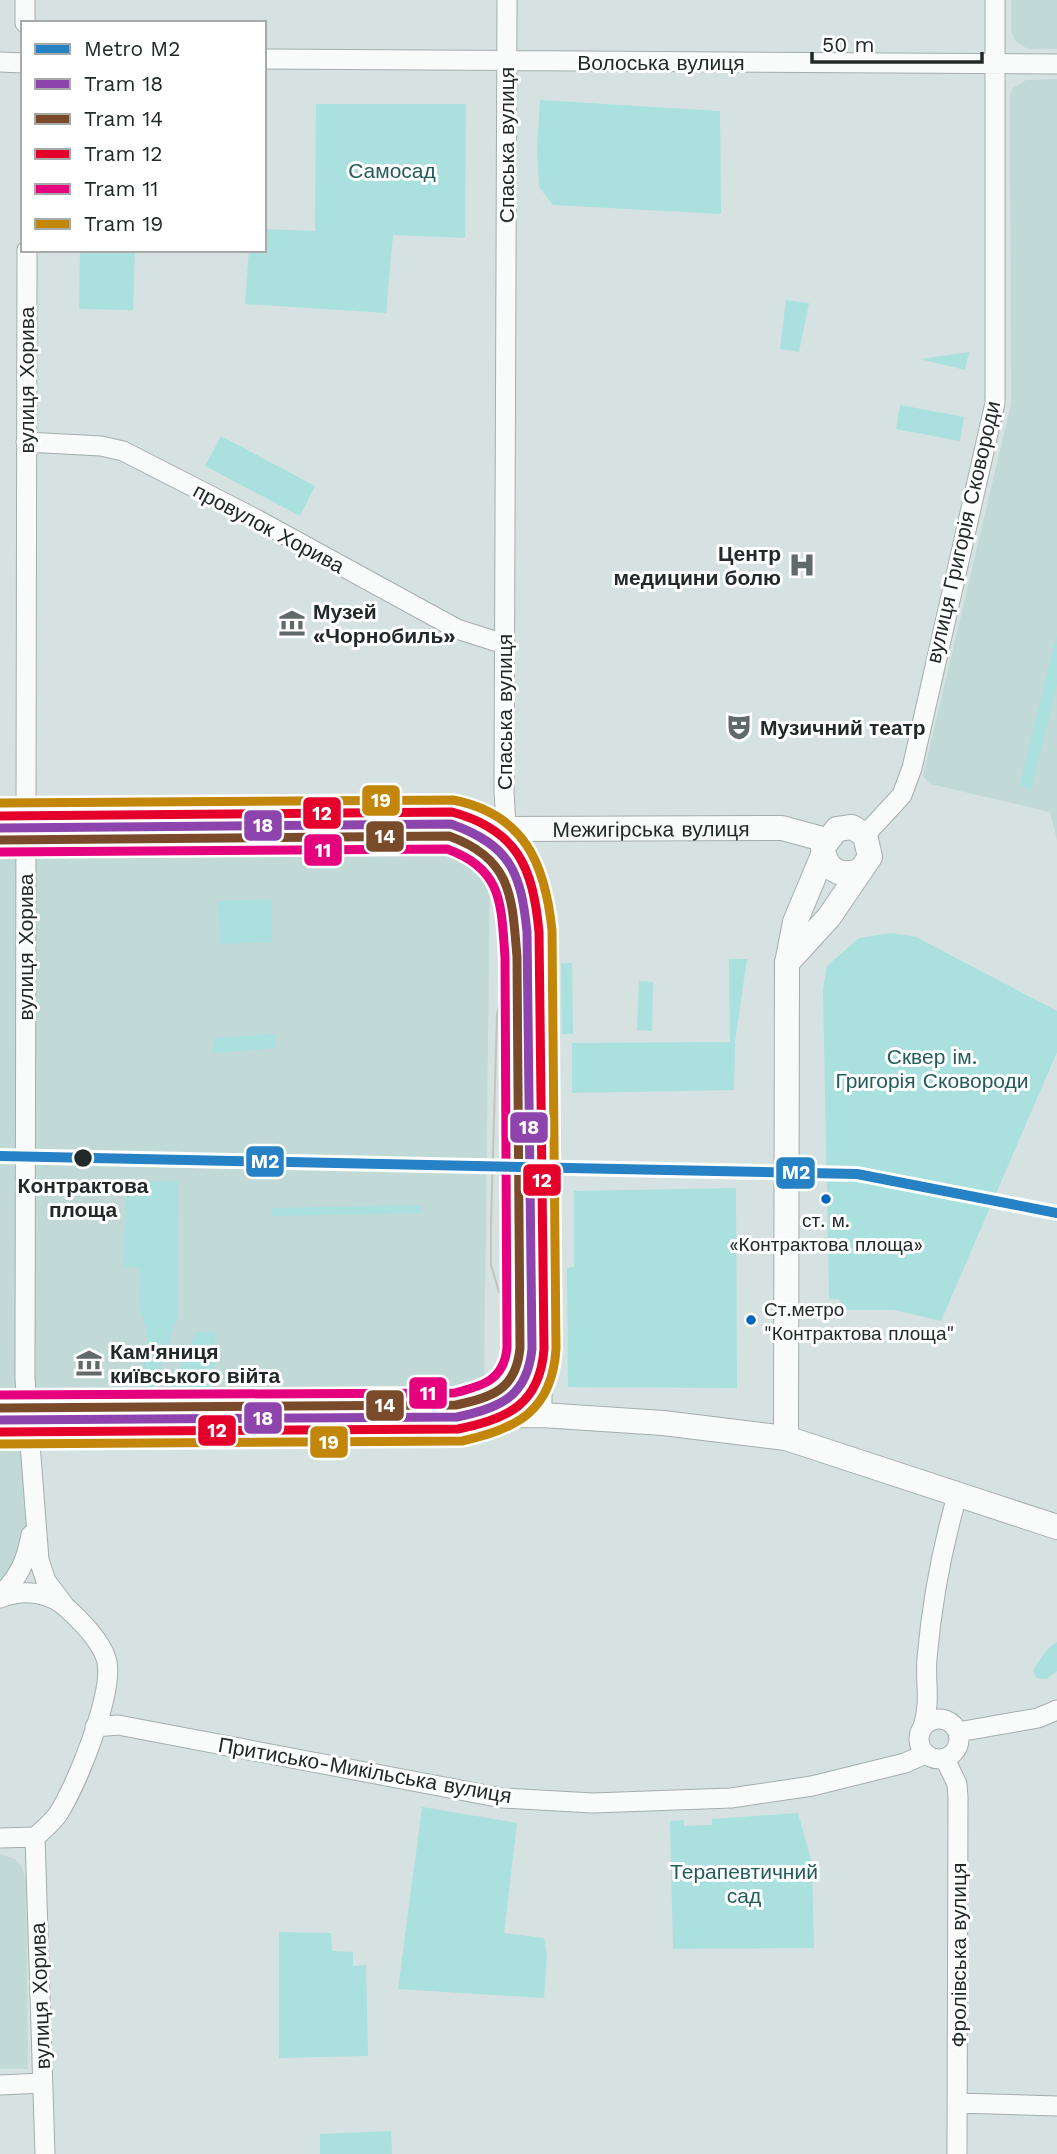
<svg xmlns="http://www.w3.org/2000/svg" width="1057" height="2154" viewBox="0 0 1057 2154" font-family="'Work Sans',sans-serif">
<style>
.built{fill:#c1d9d7}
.green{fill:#aae0dd}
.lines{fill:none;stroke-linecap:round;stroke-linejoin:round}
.minor-casing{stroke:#a4aead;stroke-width:21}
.tertiary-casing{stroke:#a4aead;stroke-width:26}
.minor{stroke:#f9fbfa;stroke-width:19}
.tertiary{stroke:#f9fbfa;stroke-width:24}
.tram{stroke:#c1c3c3;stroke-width:2}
.tram-1-casing{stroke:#fff;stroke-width:14}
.tram-2-casing{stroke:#fff;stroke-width:14}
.tram-3-casing{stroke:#fff;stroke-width:14}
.tram-4-casing{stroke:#fff;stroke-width:14}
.tram-5-casing{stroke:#fff;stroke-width:14}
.tram-1{stroke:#8e44ad;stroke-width:9}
.tram-2{stroke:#7a4b2a;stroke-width:9}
.tram-3{stroke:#e4002b;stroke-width:9}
.tram-4{stroke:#e5007d;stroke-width:9}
.tram-5{stroke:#c2870a;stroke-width:9}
.metro-1-casing{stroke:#fff;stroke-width:16}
.metro-1{stroke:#2782c5;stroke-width:10}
.stop-dot{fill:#212a29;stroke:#fff;stroke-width:2.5}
.bus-dot{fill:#0065bd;stroke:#fff;stroke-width:2.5}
.labels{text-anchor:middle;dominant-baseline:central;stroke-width:6;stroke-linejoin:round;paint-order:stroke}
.bus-label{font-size:19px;fill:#212a29;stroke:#fff}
.street-label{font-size:21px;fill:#212a29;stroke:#fff}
.park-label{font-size:21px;fill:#215e5b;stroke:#fff}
.poi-label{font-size:21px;font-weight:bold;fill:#212a29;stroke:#fff;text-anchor:start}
.stop-label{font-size:21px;font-weight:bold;fill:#212a29;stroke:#fff}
.line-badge{stroke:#fff;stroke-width:2.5}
.badge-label{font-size:19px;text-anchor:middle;font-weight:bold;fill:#fff}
</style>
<rect width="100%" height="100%" fill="#d5e2e1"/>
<path class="built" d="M1011,0H1057V49H1028L1016,42L1011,30Z
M1057,79V840L1050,812L930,784L923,776L1011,404L1010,94L1013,88L1026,80Z
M0,837L462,840L481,849L490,864L484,1388L479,1400L468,1407L0,1404Z
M0,1427H25L26,1524L22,1547L0,1588Z
M0,1854L15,1859L22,1867L26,1881L28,2069H0Z"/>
<path class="green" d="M540,100L720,111L721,214L553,205L539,187L537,148Z
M316,104H466L465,238L393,235L386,313L245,304L249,250H264V229L315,231Z
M80,250H135L133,310L79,309Z
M786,300L809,303L799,352L780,349Z
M969,352L965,370L920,359Z
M900,405L964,417L960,441L896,429Z
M221,436L315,486L300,516L205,466Z
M1057,633V683L1031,789L1020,785Z
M271,899L272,942L220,944L218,901Z
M891,933L916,937L1057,1011V1052L941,1321L895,1310H845L839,1299H829L823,989L827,966L859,938Z
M729,959H747L735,1042L734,1090L572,1093V1043L730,1042Z
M561,963H572L573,1034H562Z
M639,981L653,982L652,1031L637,1030Z
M275,1034L276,1048L214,1053L213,1038Z
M178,1181L177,1317L153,1393H139L148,1335L139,1305L140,1268L123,1267L126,1194H141V1182Z
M736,1188L737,1388L568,1387L567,1268L574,1267V1191Z
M422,1205V1213L272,1216V1208Z
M196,1332H215L213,1388L171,1389Z
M1057,1642V1671L1047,1679L1037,1678L1033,1671C1038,1662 1048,1646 1057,1642Z
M422,1807L517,1823L504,1933L544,1938L547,1955L544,1998L398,1989Z
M798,1813L812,1863L814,1948L673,1949L670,1821L684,1820V1826L712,1825V1819Z
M279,1932L331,1933L332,1951L353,1952V1966L366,1965L368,2056L279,2058Z
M391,2131L392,2154H320V2134Z"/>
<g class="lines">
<g class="minor-casing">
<path id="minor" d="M507,0L504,790L506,829L529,858L536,957L541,1064L542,1415
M25,23V0
M264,59L1057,64
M0,62L23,63
M27,250L25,1379L39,1560L46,1581L64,1605
M26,442L101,446L123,451L256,519L457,629L504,644
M865,835L902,795L912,768L995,403V0
M0,1596C19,1577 26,1562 31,1535
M0,1598C24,1589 50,1591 69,1610C83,1623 103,1643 107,1662C113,1695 77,1785 58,1814C52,1823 43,1830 35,1837L0,1838
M919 1739a20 20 0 1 1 40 0a20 20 0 1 1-40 0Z
M95,1727L118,1725L502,1798L593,1803L731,1798L812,1786L905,1763L925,1754
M923,1727C931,1700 925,1685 927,1658C932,1602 942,1547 958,1493
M958,1732L1038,1718L1057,1710
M945,1759L957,1784L958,1797L957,2154
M35,1837L45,2154
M0,2085L42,2083
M957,2103L1057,2106"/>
</g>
<g class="tertiary-casing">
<g id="tertiary">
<path id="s1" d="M0,831L782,828L826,840"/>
<path d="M787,963L829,917L870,857L865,835L852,827L837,829L823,847C824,869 841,879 861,870"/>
<path d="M0,1418L542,1415L663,1423L786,1438L1057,1527"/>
<path d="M786,1438L787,963L795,922L823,855"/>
</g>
</g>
<use href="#minor" class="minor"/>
<use href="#tertiary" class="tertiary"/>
<path class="tram" d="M499,1292L491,1265V1223L497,1014L501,1000L510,988
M469,1415L483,1406L504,1379L503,1209L511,986L529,956"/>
<g class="tram-1-casing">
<path id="tram-1" d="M0,828L451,824C510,845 521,872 527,932L532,1349C527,1397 500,1408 457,1417L0,1420"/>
</g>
<g class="tram-2-casing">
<path id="tram-2" d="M0,1408L456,1405C492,1397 516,1390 520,1348L517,957C512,896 512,859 449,836L0,840"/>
</g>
<g class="tram-3-casing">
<path id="tram-3" d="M0,816L452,812C518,830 533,868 539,932L544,1349C540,1404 508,1419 458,1429L0,1432"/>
</g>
<g class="tram-4-casing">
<path id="tram-4" d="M0,1395L454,1393C483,1386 504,1380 507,1348L505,957C501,904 503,869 447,849L0,852"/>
</g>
<g class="tram-5-casing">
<path id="tram-5" d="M0,803L453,800C525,814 545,864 552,930L556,1349C552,1410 518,1429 462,1441L0,1444"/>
</g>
<use href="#tram-1" class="tram-1"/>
<use href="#tram-2" class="tram-2"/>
<use href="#tram-3" class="tram-3"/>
<use href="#tram-4" class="tram-4"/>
<use href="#tram-5" class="tram-5"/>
<g class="metro-1-casing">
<path id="metro-1" d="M0,1156L857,1174L1057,1213"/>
</g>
<use href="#metro-1" class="metro-1"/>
</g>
<defs>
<g id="hospital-bare" transform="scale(2.1)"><path d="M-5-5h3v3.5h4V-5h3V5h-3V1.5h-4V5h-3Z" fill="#606a69" stroke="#fff" stroke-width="2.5" paint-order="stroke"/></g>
<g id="museum-bare" transform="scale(2.1)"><path d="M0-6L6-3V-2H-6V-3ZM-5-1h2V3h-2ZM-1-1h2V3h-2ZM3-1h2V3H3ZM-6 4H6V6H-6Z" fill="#606a69" stroke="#fff" stroke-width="2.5" paint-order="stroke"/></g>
<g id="theatre-bare" transform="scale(2.1)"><path d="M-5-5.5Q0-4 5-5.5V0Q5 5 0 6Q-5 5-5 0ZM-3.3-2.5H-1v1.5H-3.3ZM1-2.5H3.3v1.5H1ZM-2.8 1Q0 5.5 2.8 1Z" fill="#606a69" stroke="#fff" stroke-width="2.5" paint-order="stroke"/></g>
</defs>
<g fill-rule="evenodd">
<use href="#hospital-bare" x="802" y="565"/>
<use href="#museum-bare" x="292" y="623"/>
<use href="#theatre-bare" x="739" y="727"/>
<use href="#museum-bare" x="89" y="1363"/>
</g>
<circle class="stop-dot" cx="83" cy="1158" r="10"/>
<g class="bus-dot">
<circle cx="826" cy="1199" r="6"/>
<circle cx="751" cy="1320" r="6"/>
</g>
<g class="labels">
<g class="bus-label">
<text x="826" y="1220">ст. м.<tspan x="826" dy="24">«Контрактова площа»</tspan></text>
<text x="764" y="1309" text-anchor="start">Ст.метро<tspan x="764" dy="24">"Контрактова площа"</tspan></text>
</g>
<g class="street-label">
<text x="661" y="62">Волоська вулиця</text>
<text transform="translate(506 145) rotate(-90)">Спаська вулиця</text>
<text transform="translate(26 380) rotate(-90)">вулиця Хорива</text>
<text transform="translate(269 528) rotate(28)">провулок Хорива</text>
<text transform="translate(963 532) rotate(-77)">вулиця Григорія Сковороди</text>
<text transform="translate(504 712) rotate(-90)">Спаська вулиця</text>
<text stroke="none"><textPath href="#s1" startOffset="651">Межигірська вулиця</textPath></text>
<text transform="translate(25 947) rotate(-90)">вулиця Хорива</text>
<text transform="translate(365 1770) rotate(10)">Притисько-Микільська вулиця</text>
<text transform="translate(958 1955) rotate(-90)">Фролівська вулиця</text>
<text transform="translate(40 1996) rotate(-92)">вулиця Хорива</text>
</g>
<g class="park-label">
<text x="392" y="170">Самосад</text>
<text x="932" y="1056">Сквер ім.<tspan x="932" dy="24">Григорія Сковороди</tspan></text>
<text x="744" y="1871">Терапевтичний<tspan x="744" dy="24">сад</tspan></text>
</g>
<g class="poi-label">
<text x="781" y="553" text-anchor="end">Центр<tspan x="781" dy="24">медицини болю</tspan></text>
<text x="313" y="611">Музей<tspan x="313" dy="24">«Чорнобиль»</tspan></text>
<text x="760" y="727">Музичний театр</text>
<text x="110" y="1351">Кам'яниця<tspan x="110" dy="24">київського війта</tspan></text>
</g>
<g class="stop-label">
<text x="83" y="1185">Контрактова<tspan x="83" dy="24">площа</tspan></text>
</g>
</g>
<g class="line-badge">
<rect x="361" y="784" width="40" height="33" rx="7" fill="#c2870a"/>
<rect x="302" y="796" width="40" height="34" rx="7" fill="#e4002b"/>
<rect x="243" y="809" width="40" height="33" rx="7" fill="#8e44ad"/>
<rect x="365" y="820" width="40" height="33" rx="7" fill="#7a4b2a"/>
<rect x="303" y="833" width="40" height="34" rx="7" fill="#e5007d"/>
<rect x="509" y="1111" width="40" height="33" rx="7" fill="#8e44ad"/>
<rect x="245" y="1145" width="40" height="33" rx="7" fill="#2782c5"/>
<rect x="775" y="1156" width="41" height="34" rx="7" fill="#2782c5"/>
<rect x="522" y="1163" width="40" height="34" rx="7" fill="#e4002b"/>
<rect x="408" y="1376" width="40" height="34" rx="7" fill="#e5007d"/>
<rect x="365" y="1389" width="40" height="33" rx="7" fill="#7a4b2a"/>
<rect x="243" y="1401" width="40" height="34" rx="7" fill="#8e44ad"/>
<rect x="197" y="1414" width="40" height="33" rx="7" fill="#e4002b"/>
<rect x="309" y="1425" width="40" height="34" rx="7" fill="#c2870a"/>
</g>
<g class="badge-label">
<text x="381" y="807">19</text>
<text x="322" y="820">12</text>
<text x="263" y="832">18</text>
<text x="385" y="843">14</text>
<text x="323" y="857">11</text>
<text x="529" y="1134">18</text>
<text x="265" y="1168">M2</text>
<text x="796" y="1179">M2</text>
<text x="542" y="1187">12</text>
<text x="428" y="1400">11</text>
<text x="385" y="1412">14</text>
<text x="263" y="1425">18</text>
<text x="217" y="1437">12</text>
<text x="329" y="1449">19</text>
</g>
<rect x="21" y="21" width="245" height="231" fill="#ffffff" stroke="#a6aaa9" stroke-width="2"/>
<rect x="35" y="44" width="35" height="10" fill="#2782c5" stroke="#a6aaa9" stroke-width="2"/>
<text x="84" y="56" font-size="21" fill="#212a29">Metro M2</text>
<rect x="35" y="79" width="35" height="10" fill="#8e44ad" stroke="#a6aaa9" stroke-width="2"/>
<text x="84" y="91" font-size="21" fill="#212a29">Tram 18</text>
<rect x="35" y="114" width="35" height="10" fill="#7a4b2a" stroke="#a6aaa9" stroke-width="2"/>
<text x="84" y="126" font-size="21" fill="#212a29">Tram 14</text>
<rect x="35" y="149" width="35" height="10" fill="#e4002b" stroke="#a6aaa9" stroke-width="2"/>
<text x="84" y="161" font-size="21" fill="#212a29">Tram 12</text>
<rect x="35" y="184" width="35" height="10" fill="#e5007d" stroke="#a6aaa9" stroke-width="2"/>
<text x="84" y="196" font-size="21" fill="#212a29">Tram 11</text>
<rect x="35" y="219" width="35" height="10" fill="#c2870a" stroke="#a6aaa9" stroke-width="2"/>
<text x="84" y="231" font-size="21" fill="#212a29">Tram 19</text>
<path d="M812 52v10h170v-10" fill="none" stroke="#212a29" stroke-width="3.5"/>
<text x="822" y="52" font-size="21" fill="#212a29" stroke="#ffffff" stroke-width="5" paint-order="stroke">50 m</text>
</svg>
